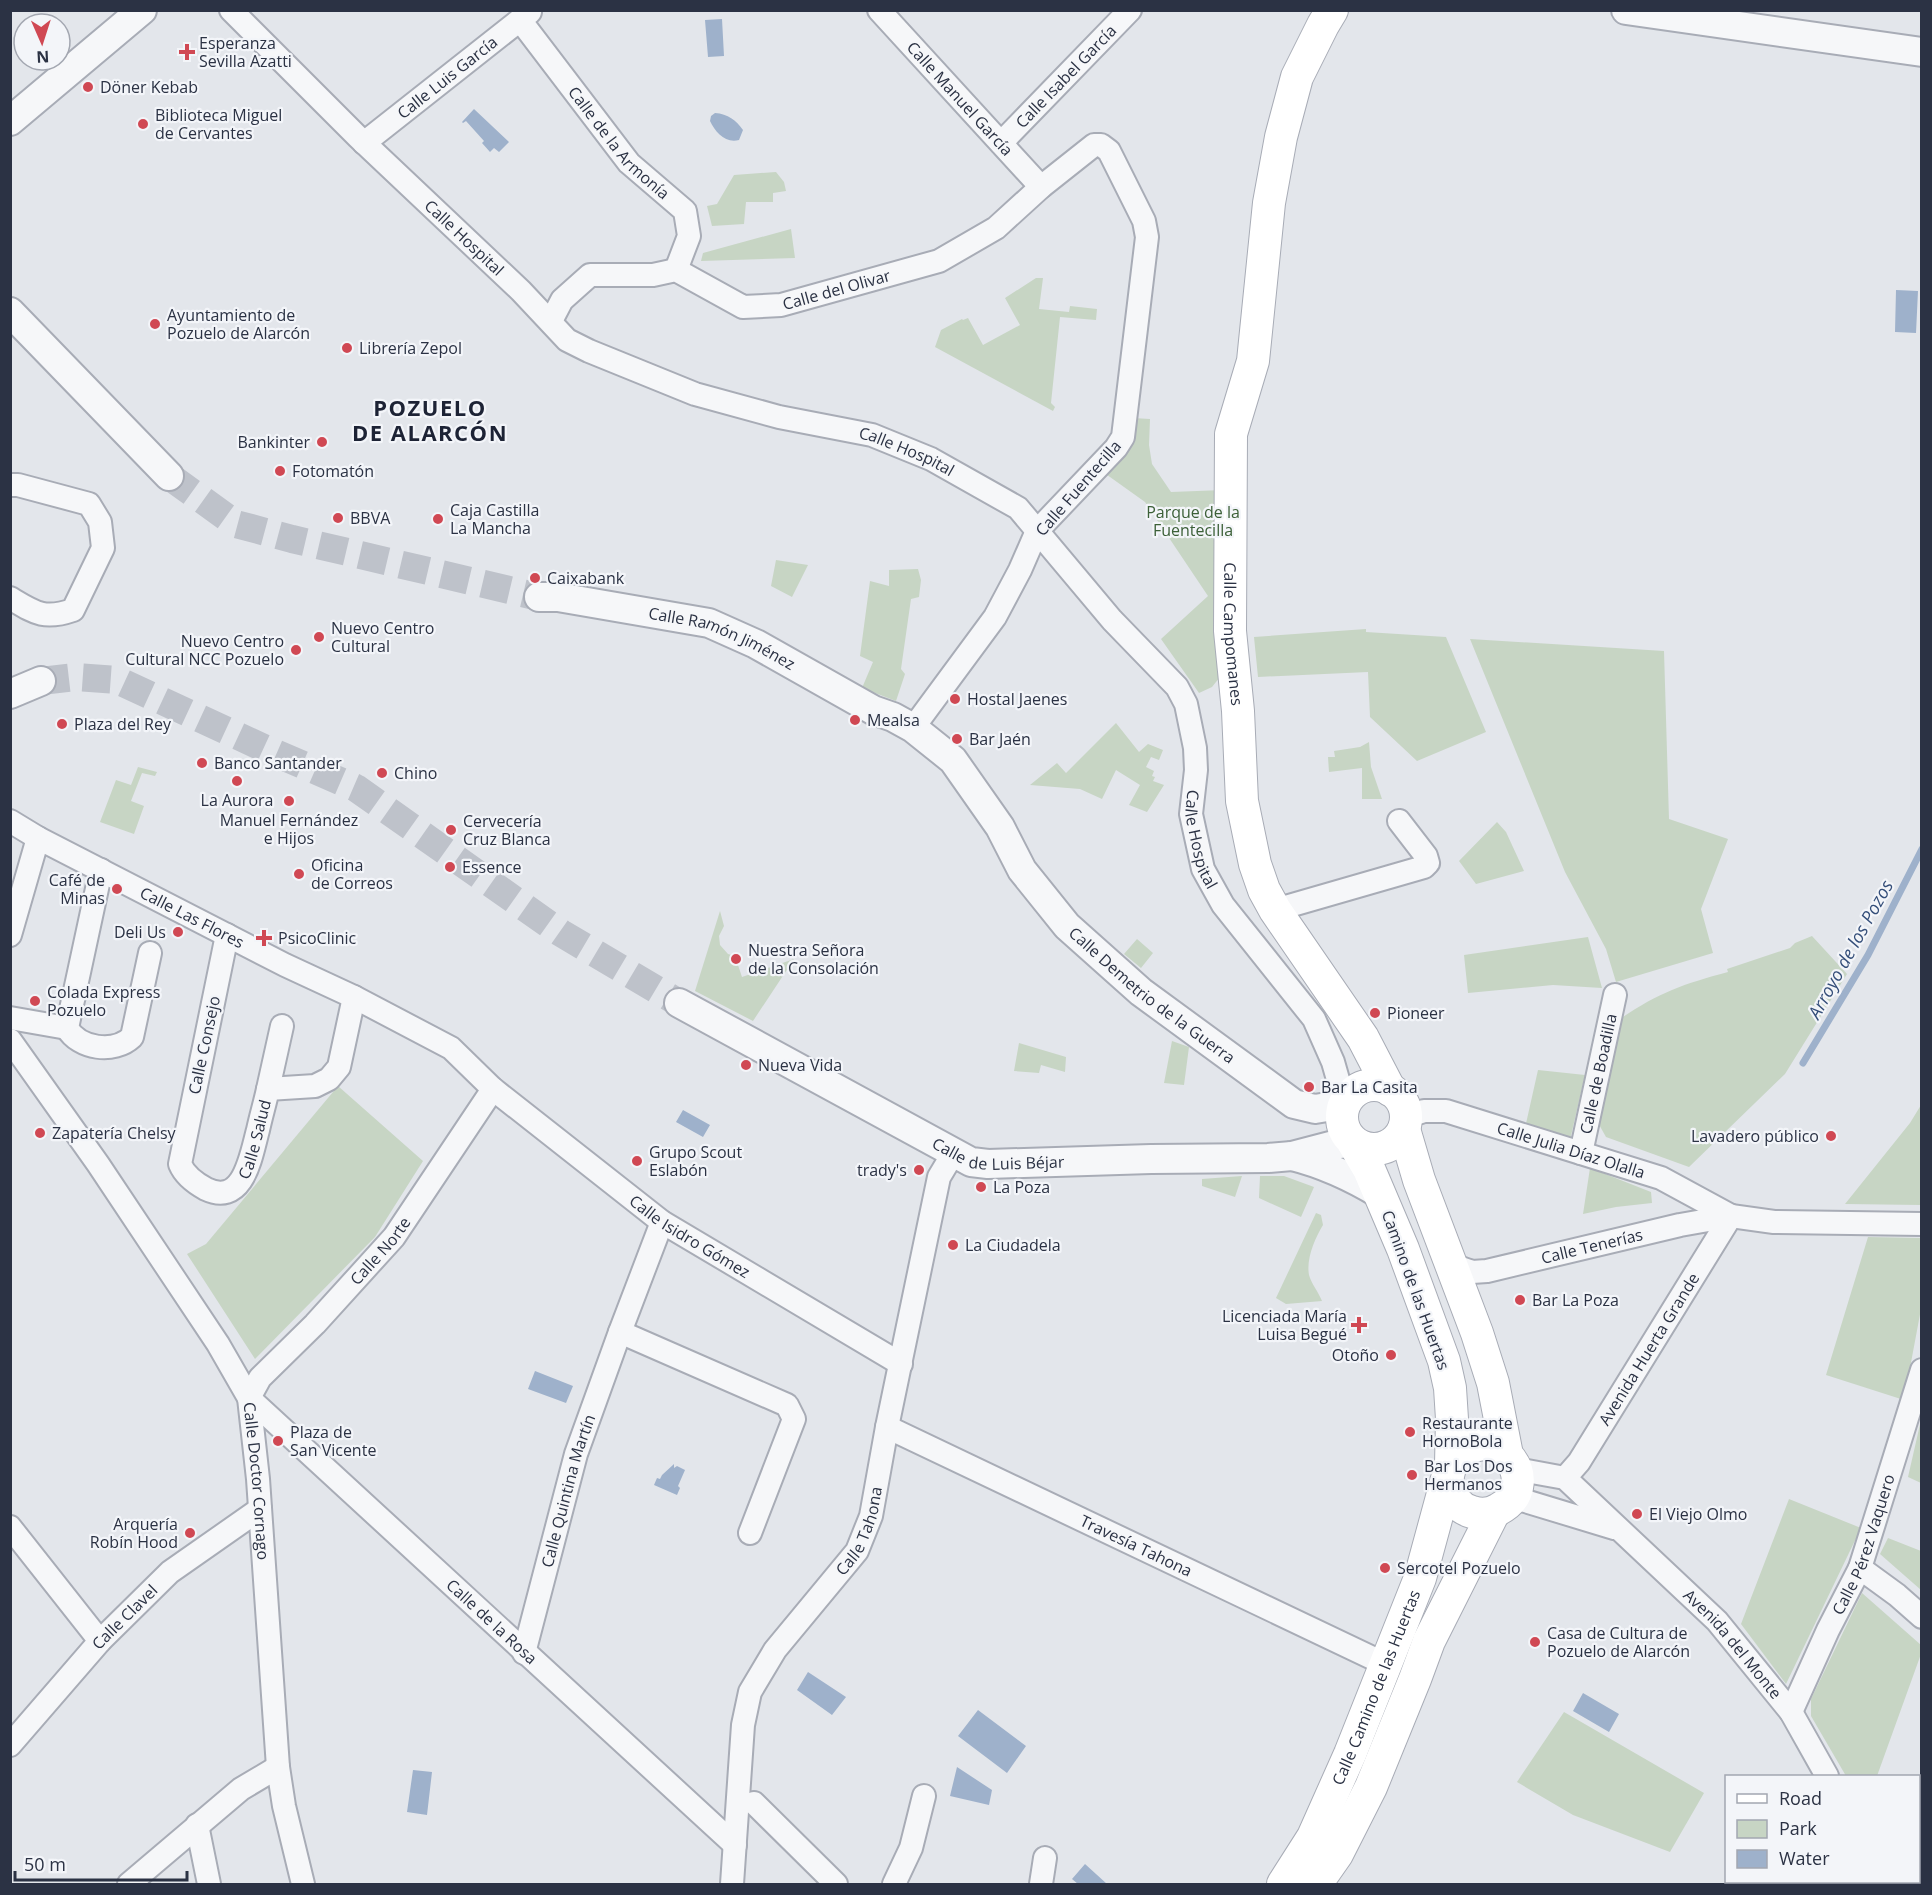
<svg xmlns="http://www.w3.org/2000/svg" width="1932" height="1895" viewBox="0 0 1932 1895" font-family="'Open Sans',sans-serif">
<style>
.green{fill:#c7d5c4}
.water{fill:#9eb1cb}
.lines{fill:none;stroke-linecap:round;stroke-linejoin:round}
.stream{stroke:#9eb1cb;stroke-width:7}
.tertiary-tunnel{stroke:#bec2ca;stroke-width:28;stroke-dasharray:28 14;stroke-linecap:butt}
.minor-casing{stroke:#a8acb6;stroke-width:26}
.tertiary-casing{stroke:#a8acb6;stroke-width:32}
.secondary-casing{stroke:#a8acb6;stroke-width:34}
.minor{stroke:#f6f7f9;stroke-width:22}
.tertiary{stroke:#f6f7f9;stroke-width:28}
.secondary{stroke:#fff;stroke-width:32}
.poi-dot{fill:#d04853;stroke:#f3f5f9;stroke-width:2}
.labels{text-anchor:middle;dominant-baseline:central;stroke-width:4.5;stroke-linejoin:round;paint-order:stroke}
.poi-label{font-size:16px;fill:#2b3244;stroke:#f3f5f9;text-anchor:start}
.street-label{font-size:16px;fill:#2b3244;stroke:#f3f5f9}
.park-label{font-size:16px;fill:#3c6038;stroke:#f3f5f9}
.water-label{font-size:18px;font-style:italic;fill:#344e79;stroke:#f3f5f9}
.district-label{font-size:22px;font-weight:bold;letter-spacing:1.5px;fill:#1d2335;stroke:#f3f5f9}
</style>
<rect width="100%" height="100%" fill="#e3e6eb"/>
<path class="green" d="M776,172L784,182L786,191L773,193V202H746L744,224L712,226L707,206L717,204L734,175Z
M791,229L795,258L701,261L703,253Z
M1036,278H1043L1039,309L1069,312L1070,306L1097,309L1096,320L1060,317L1051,403L1055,407L1053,411L935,347L941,330L962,319L963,320L968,318L983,345L1020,325L1005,298Z
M1133,418L1150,419L1149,445L1152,464L1171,492L1223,490L1224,672L1212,687L1199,693L1161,639L1208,596L1145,502L1103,472Z
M776,560L808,565L792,597L771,586Z
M918,569L921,580L919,597L911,599L901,669L905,674L896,701L862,688L873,662L860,656L870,581L889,586V570Z
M1366,629V632L1446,637L1486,732L1417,761L1370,717L1368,672L1258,677L1254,637Z
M1470,639L1664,651L1669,819L1728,839L1701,909L1713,953L1616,982L1606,949L1565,872Z
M1116,723L1139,752L1148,744L1163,750L1159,760L1151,757L1146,767L1154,771L1152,776L1155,777L1153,781L1164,785L1147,812L1129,805L1140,785L1116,770L1102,799L1080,789L1030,785L1057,763L1066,773Z
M1369,742L1371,767L1382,799H1362V768L1329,772L1328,757H1335L1334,751L1360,747Z
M138,767L157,772L155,776L142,773L131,801L144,806L134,834L100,822L116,780L131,785Z
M1497,822L1506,832L1524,871L1476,884L1459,861Z
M720,911L724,926L719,936L720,945L728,954L735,956L742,977L794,959L753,1021L695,991Z
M1812,936L1847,974L1785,1074L1689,1167L1606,1137L1597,1121L1620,1019C1658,993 1683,984 1728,972L1727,969L1790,948L1795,943Z
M1588,937L1602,988L1553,985L1468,993L1464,955Z
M1137,939L1153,953L1141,968L1124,954Z
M1172,1041L1189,1047L1184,1085L1164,1083Z
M1019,1043L1066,1057L1065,1072L1041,1065L1039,1073L1014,1071Z
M1538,1070L1585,1075L1570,1140L1525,1128Z
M338,1086L423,1161L375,1237L255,1359L187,1254L206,1244Z
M1921,1105V1205L1845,1204L1910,1123Z
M1590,1168L1651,1192L1652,1203L1616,1207L1583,1214Z
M1242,1176L1235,1197L1202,1186V1179Z
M1260,1176H1284L1314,1187L1301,1217L1259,1198Z
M1316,1213L1321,1215L1323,1225C1315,1238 1306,1259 1309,1275C1311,1283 1319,1293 1322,1301L1286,1304L1276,1298Z
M1868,1237L1921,1238V1309L1904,1400L1826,1375Z
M1921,1420L1922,1483H1921L1908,1477Z
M1789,1499L1861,1528L1786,1684L1741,1624Z
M1888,1538L1921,1551V1590L1880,1554Z
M1862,1593L1921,1645V1654L1877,1776H1846L1811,1716V1699Z
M1564,1712L1704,1793L1670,1852L1573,1815L1517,1782Z"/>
<path class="water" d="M722,19L724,56L708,57L705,20Z
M474,109L509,142L499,152L494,148L490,152L482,143L484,141L466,121L463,123L462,122Z
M715,113C728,114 736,120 743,130L739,140C726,144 715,132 710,121L711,116Z
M1896,290L1918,291L1916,333L1895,332Z
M683,1110L710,1125L703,1137L676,1122Z
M535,1371L573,1386L566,1403L528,1389Z
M674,1464V1468L677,1466L685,1470L678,1486L680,1488L677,1495L654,1485L657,1478L660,1479L662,1475Z
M808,1672L846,1697L832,1715L797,1690Z
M1583,1693L1619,1714L1609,1732L1573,1711Z
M978,1710L1026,1746L1007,1773L958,1736Z
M957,1767L992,1790L989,1805L950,1796Z
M413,1770L432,1772L427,1815L407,1812Z
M1085,1864L1107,1884H1078L1072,1879Z"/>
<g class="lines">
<path class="stream" d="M1803,1063L1868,955L1922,849"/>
<path class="tertiary-tunnel" d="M169,476L236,524L292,539L539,597
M41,681L75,677L117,680L266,749L356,788L561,933L679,1003"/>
<g class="minor-casing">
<g id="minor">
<path id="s1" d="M231,10L358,137L521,291L567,340L589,351L695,394L779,417L872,435L931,459L1018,508L1112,620L1177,687L1186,704L1195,748L1196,770L1191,814L1203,869L1223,905L1314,1019L1333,1062L1345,1104"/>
<path id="s2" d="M879,10L1041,187"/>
<path id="s3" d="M520,20L629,163L685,211L689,236L676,270"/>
<path id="s4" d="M364,143L530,12"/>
<path id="s5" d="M1001,143L1130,10"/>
<path id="s6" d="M551,321L562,300L590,275H653L676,270L743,307L781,305L939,261L996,228L1041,187L1094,145H1101L1109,151L1144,221L1147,237L1123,437L1116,448L1037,531L1020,570L995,617L913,728"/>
<path d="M10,485H18L89,504L100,522L103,548L73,610C44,620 35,613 10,598"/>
<path id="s7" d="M10,821L38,838L285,965L354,997L451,1048L493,1089L662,1222L901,1364"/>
<path d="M101,870L67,1028C79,1049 114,1054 132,1037L150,953"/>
<path d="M1275,910L1424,867L1428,863L1426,856L1399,821"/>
<path d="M10,935L38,838"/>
<path id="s8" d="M227,935L180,1164C185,1176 195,1183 206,1189C244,1207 251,1155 258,1130C261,1116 265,1103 268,1089L315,1086L329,1079L339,1067L354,997"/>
<path d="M10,1018L67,1028"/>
<path id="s9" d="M10,1040L98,1164L218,1344L249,1398L258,1479L278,1767L284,1806L303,1884"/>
<path d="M268,1089L282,1026"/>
<path id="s10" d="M1406,1117L1424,1111H1446L1661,1178L1731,1216"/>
<path id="s11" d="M1581,1153L1615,995"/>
<path id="s12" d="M1452,1265L1472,1272L1487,1271L1680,1225L1731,1216L1774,1222L1922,1224"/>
<path d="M620,1332L787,1405L794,1419L750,1533"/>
<path id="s13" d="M249,1398L735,1845"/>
<path id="s14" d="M249,1398L260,1378L315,1324L394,1237L493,1089"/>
<path id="s15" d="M887,1427L1385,1664"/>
<path id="s16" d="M1516,1469L1565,1478L1717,1621L1791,1712L1827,1776"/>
<path id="s17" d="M1565,1478L1579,1462L1731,1216"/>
<path d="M1512,1497L1614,1528"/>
<path d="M10,1527L100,1641"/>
<path d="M1860,1568L1897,1595L1922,1617"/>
<path id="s18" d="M524,1653L576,1454L620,1332L662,1222"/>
<path id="s19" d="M1791,1712L1828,1630L1860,1568L1922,1370"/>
<path id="s20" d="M10,1745L100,1641L170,1572L260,1509"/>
<path d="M754,1803L836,1884"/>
<path d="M197,1825L209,1884"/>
<path d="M1886,1882L1887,1884"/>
<path d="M129,1884L241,1789L278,1767"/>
<path id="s21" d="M732,1884L743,1725L750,1692L775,1650L857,1551L871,1516L887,1427L939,1177L948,1162L956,1156"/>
<path d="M894,1884L911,1848L924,1796"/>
<path d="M1041,1884L1045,1858"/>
</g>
</g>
<g class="tertiary-casing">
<g id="tertiary">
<path d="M1626,10L1922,52"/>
<path d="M10,121L142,10"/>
<path d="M10,312L169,476"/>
<path id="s22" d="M539,597H558L709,623L756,644L873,710L893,717L913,728L953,760L1000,827L1022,870L1067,926L1141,992L1294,1104L1315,1109L1345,1104"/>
<path d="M10,694L41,681"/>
<path id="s23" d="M679,1003L971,1162L988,1164L1151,1159L1268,1158L1292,1156L1334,1145L1353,1142"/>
<path d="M1292,1156C1324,1164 1352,1177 1380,1194"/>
</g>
</g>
<g class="secondary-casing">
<g id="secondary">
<path id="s24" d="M1332,10L1323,25L1297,77L1281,137L1269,203L1253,361L1231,434L1230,631L1238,711L1242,801L1255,864L1264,890L1275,910L1363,1038L1390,1090"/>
<circle cx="1374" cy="1117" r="32"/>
<path d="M1404,1129L1419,1180L1477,1333L1493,1383L1507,1455"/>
<path d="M1448,1482C1451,1496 1457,1508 1472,1512C1481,1515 1491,1514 1499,1509C1548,1483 1490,1410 1451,1464"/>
<path id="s25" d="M1283,1884L1313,1837L1350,1754L1420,1578L1451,1464L1452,1419L1450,1388L1444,1361L1403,1249L1369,1169L1353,1142"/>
<path d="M1316,1884L1337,1854L1371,1787L1415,1679L1429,1641L1494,1512"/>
</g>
</g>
<use href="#minor" class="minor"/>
<use href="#tertiary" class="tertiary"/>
<use href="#secondary" class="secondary"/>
</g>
<g class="poi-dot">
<path d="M184 43h6v6h6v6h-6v6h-6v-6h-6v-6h6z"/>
<circle cx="88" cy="87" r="6"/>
<circle cx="143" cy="124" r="6"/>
<circle cx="155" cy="324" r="6"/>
<circle cx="347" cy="348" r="6"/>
<circle cx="322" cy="442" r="6"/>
<circle cx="280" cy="471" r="6"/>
<circle cx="338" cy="518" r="6"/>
<circle cx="438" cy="519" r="6"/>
<circle cx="535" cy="578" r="6"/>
<circle cx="319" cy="637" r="6"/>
<circle cx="296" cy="650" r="6"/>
<circle cx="955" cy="699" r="6"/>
<circle cx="855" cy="720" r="6"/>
<circle cx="62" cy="724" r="6"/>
<circle cx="957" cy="739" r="6"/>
<circle cx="202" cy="763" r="6"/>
<circle cx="382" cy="773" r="6"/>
<circle cx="237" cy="781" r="6"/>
<circle cx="289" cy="801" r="6"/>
<circle cx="451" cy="830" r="6"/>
<circle cx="450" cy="867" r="6"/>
<circle cx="299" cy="874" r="6"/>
<circle cx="117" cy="889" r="6"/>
<circle cx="178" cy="932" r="6"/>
<path d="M261 929h6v6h6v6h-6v6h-6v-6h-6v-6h6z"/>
<circle cx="736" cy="959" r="6"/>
<circle cx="35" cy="1001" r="6"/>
<circle cx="1375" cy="1013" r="6"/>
<circle cx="746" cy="1065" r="6"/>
<circle cx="1309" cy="1087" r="6"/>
<circle cx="40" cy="1133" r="6"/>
<circle cx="1831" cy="1136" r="6"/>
<circle cx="637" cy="1161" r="6"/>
<circle cx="919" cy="1170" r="6"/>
<circle cx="981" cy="1187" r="6"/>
<circle cx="953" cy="1245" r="6"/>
<circle cx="1520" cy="1300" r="6"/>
<path d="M1356 1316h6v6h6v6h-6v6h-6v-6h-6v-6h6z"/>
<circle cx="1391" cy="1355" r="6"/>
<circle cx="1410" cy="1432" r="6"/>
<circle cx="278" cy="1441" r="6"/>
<circle cx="1412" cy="1475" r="6"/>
<circle cx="1637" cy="1514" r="6"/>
<circle cx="190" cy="1533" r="6"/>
<circle cx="1385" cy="1568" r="6"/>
<circle cx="1535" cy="1642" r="6"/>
</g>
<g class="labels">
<g class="poi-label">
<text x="199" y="43">Esperanza<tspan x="199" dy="18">Sevilla Azatti</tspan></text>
<text x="100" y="87">Döner Kebab</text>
<text x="155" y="115">Biblioteca Miguel<tspan x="155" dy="18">de Cervantes</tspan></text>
<text x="167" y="315">Ayuntamiento de<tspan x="167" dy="18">Pozuelo de Alarcón</tspan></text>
<text x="359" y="348">Librería Zepol</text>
<text x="310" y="442" text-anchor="end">Bankinter</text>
<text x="292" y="471">Fotomatón</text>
<text x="450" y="510">Caja Castilla<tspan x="450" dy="18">La Mancha</tspan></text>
<text x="350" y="518">BBVA</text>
<text x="547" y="578">Caixabank</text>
<text x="331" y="628">Nuevo Centro<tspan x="331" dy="18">Cultural</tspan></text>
<text x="284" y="641" text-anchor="end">Nuevo Centro<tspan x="284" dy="18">Cultural NCC Pozuelo</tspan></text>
<text x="967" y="699">Hostal Jaenes</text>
<text x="867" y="720">Mealsa</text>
<text x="74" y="724">Plaza del Rey</text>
<text x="969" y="739">Bar Jaén</text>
<text x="214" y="763">Banco Santander</text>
<text x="394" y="773">Chino</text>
<text x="237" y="800" text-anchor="middle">La Aurora</text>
<text x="289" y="820" text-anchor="middle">Manuel Fernández<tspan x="289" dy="18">e Hijos</tspan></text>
<text x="463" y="821">Cervecería<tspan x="463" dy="18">Cruz Blanca</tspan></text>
<text x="311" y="865">Oficina<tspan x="311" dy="18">de Correos</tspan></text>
<text x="462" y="867">Essence</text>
<text x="105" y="880" text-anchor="end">Café de<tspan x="105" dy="18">Minas</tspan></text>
<text x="166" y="932" text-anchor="end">Deli Us</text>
<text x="278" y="938">PsicoClinic</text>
<text x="748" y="950">Nuestra Señora<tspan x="748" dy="18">de la Consolación</tspan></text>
<text x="47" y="992">Colada Express<tspan x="47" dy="18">Pozuelo</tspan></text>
<text x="1387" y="1013">Pioneer</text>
<text x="758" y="1065">Nueva Vida</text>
<text x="1321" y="1087">Bar La Casita</text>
<text x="52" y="1133">Zapatería Chelsy</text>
<text x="1819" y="1136" text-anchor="end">Lavadero público</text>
<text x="649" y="1152">Grupo Scout<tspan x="649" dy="18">Eslabón</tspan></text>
<text x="907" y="1170" text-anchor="end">trady's</text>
<text x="993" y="1187">La Poza</text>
<text x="965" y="1245">La Ciudadela</text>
<text x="1532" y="1300">Bar La Poza</text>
<text x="1347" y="1316" text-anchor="end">Licenciada María<tspan x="1347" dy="18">Luisa Begué</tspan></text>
<text x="1379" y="1355" text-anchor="end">Otoño</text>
<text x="1422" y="1423">Restaurante<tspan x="1422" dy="18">HornoBola</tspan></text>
<text x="290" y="1432">Plaza de<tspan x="290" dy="18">San Vicente</tspan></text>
<text x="1424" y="1466">Bar Los Dos<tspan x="1424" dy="18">Hermanos</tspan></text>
<text x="1649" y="1514">El Viejo Olmo</text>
<text x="178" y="1524" text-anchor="end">Arquería<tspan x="178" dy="18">Robín Hood</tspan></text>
<text x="1397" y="1568">Sercotel Pozuelo</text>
<text x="1547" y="1633">Casa de Cultura de<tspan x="1547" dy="18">Pozuelo de Alarcón</tspan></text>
</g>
<g class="street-label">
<text stroke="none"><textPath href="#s4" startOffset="106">Calle Luis García</textPath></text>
<text stroke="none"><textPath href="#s5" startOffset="93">Calle Isabel García</textPath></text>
<text stroke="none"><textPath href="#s2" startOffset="120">Calle Manuel García</textPath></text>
<text stroke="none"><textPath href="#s3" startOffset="158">Calle de la Armonía</textPath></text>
<text stroke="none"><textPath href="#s1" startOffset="326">Calle Hospital</textPath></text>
<text stroke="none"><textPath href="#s6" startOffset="320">Calle del Olivar</textPath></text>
<text stroke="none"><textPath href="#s1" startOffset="830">Calle Hospital</textPath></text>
<text transform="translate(1078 488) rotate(-49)">Calle Fuentecilla</text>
<text stroke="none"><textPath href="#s24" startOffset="640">Calle Campomanes</textPath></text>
<text stroke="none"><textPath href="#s22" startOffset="189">Calle Ramón Jiménez</textPath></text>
<text stroke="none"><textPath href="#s1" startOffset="1352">Calle Hospital</textPath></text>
<text stroke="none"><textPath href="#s7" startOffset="206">Calle Las Flores</textPath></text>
<text stroke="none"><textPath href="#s22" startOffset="765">Calle Demetrio de la Guerra</textPath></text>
<text transform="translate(204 1045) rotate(-78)">Calle Consejo</text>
<text stroke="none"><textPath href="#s11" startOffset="81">Calle de Boadilla</textPath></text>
<text stroke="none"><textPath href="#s8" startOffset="354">Calle Salud</textPath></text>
<text stroke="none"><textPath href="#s23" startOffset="358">Calle de Luis Béjar</textPath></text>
<text stroke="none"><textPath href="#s10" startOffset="172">Calle Julia Díaz Olalla</textPath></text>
<text stroke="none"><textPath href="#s7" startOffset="801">Calle Isidro Gómez</textPath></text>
<text stroke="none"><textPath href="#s12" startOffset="144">Calle Tenerías</textPath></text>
<text stroke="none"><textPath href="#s14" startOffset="198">Calle Norte</textPath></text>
<text transform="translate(1416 1290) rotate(70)">Camino de las Huertas</text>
<text stroke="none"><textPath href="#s17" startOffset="154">Avenida Huerta Grande</textPath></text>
<text stroke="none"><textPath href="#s9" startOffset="514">Calle Doctor Cornago</textPath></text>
<text stroke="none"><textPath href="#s18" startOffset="168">Calle Quintina Martín</textPath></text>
<text stroke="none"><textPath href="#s21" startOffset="390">Calle Tahona</textPath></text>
<text stroke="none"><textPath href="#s19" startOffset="183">Calle Pérez Vaquero</textPath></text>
<text stroke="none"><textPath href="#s15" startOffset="276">Travesía Tahona</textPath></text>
<text stroke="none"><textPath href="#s20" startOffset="172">Calle Clavel</textPath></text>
<text stroke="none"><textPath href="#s13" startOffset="330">Calle de la Rosa</textPath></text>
<text stroke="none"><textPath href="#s16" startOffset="286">Avenida del Monte</textPath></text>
<text stroke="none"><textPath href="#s25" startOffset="218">Calle Camino de las Huertas</textPath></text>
</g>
<g class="park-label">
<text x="1193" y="512">Parque de la<tspan x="1193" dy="18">Fuentecilla</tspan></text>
</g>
<g class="water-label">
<text transform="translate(1850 949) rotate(-61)">Arroyo de los Pozos</text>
</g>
<g class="district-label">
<text x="430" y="407">POZUELO<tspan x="430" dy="25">DE ALARCÓN</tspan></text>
</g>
</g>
<rect width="1932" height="1895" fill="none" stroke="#2b3244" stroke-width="24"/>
<rect x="1725" y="1775" width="195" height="108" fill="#f3f5f9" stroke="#a3a7b1" stroke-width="1.5"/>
<rect x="1737" y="1794" width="30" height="9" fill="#ffffff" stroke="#a3a7b1" stroke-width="1.5"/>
<text x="1779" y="1805" font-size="18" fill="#2b3244">Road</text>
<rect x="1737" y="1820" width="30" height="18" fill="#c7d5c4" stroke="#a3a7b1" stroke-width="1.5"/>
<text x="1779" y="1835" font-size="18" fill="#2b3244">Park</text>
<rect x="1737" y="1850" width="30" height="18" fill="#9eb1cb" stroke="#a3a7b1" stroke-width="1.5"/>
<text x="1779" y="1865" font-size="18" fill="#2b3244">Water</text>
<g transform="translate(42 42) rotate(177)"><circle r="28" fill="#f3f5f9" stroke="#a3a7b1" stroke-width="1.5"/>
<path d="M0-4.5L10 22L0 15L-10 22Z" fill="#d04853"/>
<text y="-9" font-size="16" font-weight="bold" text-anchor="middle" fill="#2b3244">N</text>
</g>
<path d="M15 1871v9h172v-9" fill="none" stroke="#2b3244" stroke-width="3"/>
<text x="24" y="1871" font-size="18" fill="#2b3244" stroke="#f3f5f9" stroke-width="4.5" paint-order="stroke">50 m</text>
</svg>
